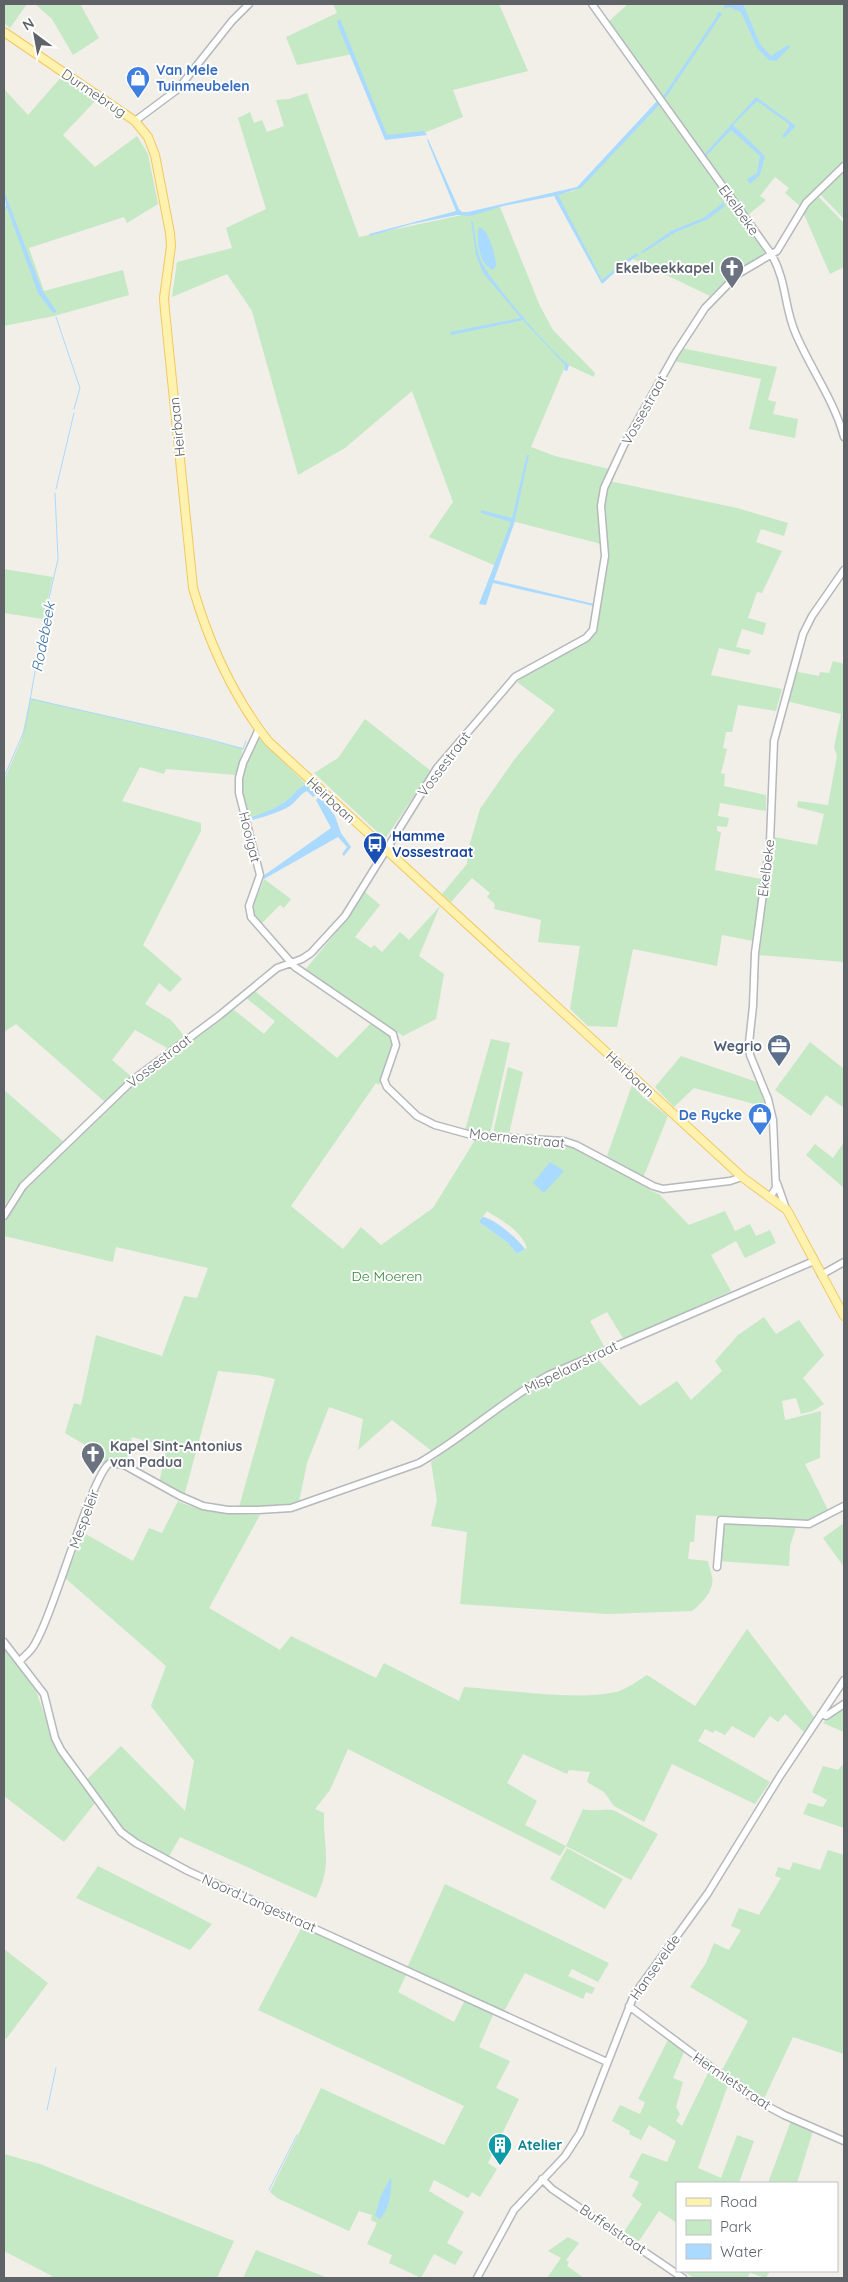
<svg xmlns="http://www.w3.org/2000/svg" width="848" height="2282" viewBox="0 0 848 2282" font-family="Quicksand,sans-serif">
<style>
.green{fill:#c5e8c5;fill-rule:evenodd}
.water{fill:#aadaff}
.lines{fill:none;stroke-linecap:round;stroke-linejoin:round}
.stream{stroke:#aadaff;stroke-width:1}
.minor-casing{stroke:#b5b8bc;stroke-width:9}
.major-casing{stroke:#f2c960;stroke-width:10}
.minor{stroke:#fff;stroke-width:6}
.major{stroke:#fff2af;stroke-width:8}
.labels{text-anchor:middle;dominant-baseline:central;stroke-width:4;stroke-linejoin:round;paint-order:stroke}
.shop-label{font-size:14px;font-weight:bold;fill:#366cbe;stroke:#fff;text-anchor:start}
.street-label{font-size:14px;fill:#5f6368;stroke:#fff}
.worship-label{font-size:14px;font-weight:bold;fill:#5b616d;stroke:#fff;text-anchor:end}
.transit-label{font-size:14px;font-weight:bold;fill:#164399;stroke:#fff;text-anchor:start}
.service-label{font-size:14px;font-weight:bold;fill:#4e5e75;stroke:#fff;text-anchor:end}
.park-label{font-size:14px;fill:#348238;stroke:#fff}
.culture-label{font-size:14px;font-weight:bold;fill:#0d838f;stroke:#fff;text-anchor:start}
.water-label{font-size:15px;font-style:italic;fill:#4174aa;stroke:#fff}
</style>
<rect width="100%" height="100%" fill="#f1efe8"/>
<path class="green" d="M4,4H27L10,28L4,23Z
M35,4H80L99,38L73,55L52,19Z
M333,4H499L528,71L453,90L463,117L424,133L387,139L353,54L297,65L286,37L337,13Z
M628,4H844V161L800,206L785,193L789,188L775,177L760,196L766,200L748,215L608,22Z
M63,75L97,99L63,135L95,167L137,136L148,154L158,204L127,223L124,217L29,248L44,291L123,270L129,295L54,316L4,326V209L8,207L4,198V89L28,115Z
M307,93L359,237L500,207L540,306L553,330L595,373L594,377L566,364L531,447L555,456L609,469L599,501L601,544L512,521L496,566L429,537L453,502L412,391L345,448L298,475L252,311L227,274L172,297L177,262L232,248L226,228L266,209L238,118L250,112L254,123L262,120L267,132L284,126L276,100L289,99Z
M658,101L764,250V254L732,274L710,296L633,259L617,269L602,283L555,195L574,191L580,186Z
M844,171V219L820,194Z
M818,196L844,223V267L830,274L803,212Z
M681,348L777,367L768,400L776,402L773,414L798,419L795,438L749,429L761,379L674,361Z
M609,481L737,508L788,523L784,536L761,529L756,542L782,551L762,593L757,592L748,618L766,623L763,635L742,629L736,647L751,650L749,655L719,648L711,675L782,689L776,711L738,705L732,732H726L723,748L727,749L721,773L725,774L724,786L766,795V811L720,803L718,816L729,818L727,827L717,826V831L721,832L715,870L761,879L753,941L722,935L717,966L633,949L617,1027L588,1026L570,1009L580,946L538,942L541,920L494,909L495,904L487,897L490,893L472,878L451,902L442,894L467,864L468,850L480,809L514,760L555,710L517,682L524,675L586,641L596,630L608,556L604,507Z
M4,569L53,577L43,619L4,613Z
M833,661L844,664V962L759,955L774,837L817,845L824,814L797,807L798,801L828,805L837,756L834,747L841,714L786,701L794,671L819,676L820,672L829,673Z
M30,698L243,748L236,775L166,769L164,774L140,767L122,801L201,823V831L143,945L182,979L170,992L159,983L145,1004L171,1020L185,1037L169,1049L135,1030L112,1060L132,1077L105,1102L16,1024L4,1032V780L21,741Z
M365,719L431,771L385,839L314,773L338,758Z
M257,736L306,784C299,788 296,791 291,797C281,806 261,815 248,818C238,781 243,770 257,736Z
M264,879L291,899L284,908L280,905L260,925C246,908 259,896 264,879Z
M365,892L380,905L355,937L371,948L374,945L382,952L400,932L409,940L440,906L419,956L444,974L436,1019L403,1036L305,970L343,924Z
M255,991L337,1058L371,1023L385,1031L395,1042L379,1085L376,1083L291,1206L343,1249L361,1227L381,1245L433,1208L475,1140L518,1143L550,1142L574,1146L650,1187L649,1190L659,1194L689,1225L725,1211L735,1231L750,1224L756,1236L770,1230L776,1243L745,1258L736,1241L711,1255L731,1291L637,1334L623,1338L607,1312L590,1321L604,1346L537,1379L508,1397L433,1452L392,1420L358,1450L363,1419L329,1407L307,1463L299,1502L281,1506L239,1507L275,1379L257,1375L218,1371L184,1496L159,1483L167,1447L132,1437L126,1462L112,1460L102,1464V1455L65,1433L74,1403L81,1405L96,1335L162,1356L184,1296L197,1298L208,1268L116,1247L113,1262L4,1236V1223L18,1197L147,1073L233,1009L264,1034L275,1021L246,998ZM487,1211C502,1221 521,1230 527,1248L517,1254L508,1243L479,1222Z
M491,1039L510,1043L490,1134L465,1130Z
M810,1042L844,1069V1108L826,1095L811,1116L775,1090Z
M681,1056L757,1082L766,1107L694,1088L674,1107L655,1087Z
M508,1067L523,1072L509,1134L493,1133Z
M632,1085L643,1097L668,1116L643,1178L607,1156Z
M4,1090L64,1142L20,1183L4,1206Z
M844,1142V1188L806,1155L815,1144L833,1158Z
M764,1317L776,1334L799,1320L824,1355L803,1378L824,1404L813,1411L801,1414L796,1398L782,1401L785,1420L821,1411L820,1458L805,1464L829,1512L812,1522L696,1515L694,1542H690L688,1559L708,1561C709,1567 711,1571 712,1577C715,1590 701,1604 692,1611L607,1614L460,1604L467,1532L431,1526L437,1500L431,1462L523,1394L548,1379L595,1356L640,1406L677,1381L691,1400L722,1371L715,1361L738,1335Z
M178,1501C205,1514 230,1514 260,1515L209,1608L280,1650L291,1636L376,1678L384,1663L459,1701L464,1687C506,1690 576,1701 616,1692C626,1689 638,1681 647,1675L695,1706L747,1629L814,1717L804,1732L785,1714L778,1722L770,1716L754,1738L732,1726L725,1735L715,1730L713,1733L705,1729L698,1741L770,1782L755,1804L672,1764L644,1822L614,1806L604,1792L587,1782L590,1772L569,1770L567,1774L523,1754L507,1783L537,1801L525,1825L566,1846L583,1809C594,1812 602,1809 613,1810L658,1834L631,1880L566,1846L560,1856L348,1749L330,1790L315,1809L324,1813C323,1849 333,1862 316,1898L180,1837L168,1858L124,1832L86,1780L121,1746L185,1811L194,1761L151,1706L166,1666L65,1578L84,1533L133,1561L149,1528L162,1533Z
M724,1523L796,1527L790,1546L789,1566L718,1561L722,1524Z
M844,1523V1567L823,1538Z
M4,1647L36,1691L58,1752L95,1803L64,1842L4,1796Z
M844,1708V1732L823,1723Z
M842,1765L844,1766V1828L803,1814L808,1803L823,1807L827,1800L812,1792L823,1766L838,1770Z
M567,1848L623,1879L605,1909L550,1879Z
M828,1850L844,1855V2054L793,2037L763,2101L721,2072L748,2021L690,1987L706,1963L714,1943L729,1950L741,1930L731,1926L739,1908L759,1915L781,1878L775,1876L778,1867L790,1870L793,1862L820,1870Z
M98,1866L212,1924L190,1950L76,1898Z
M445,1884L609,1963L598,1982L572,1969L568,1976L595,1988L592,1994L586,1992L583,1999L525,1973L504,2011L407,1968Z
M303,1925L407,1973L398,1992L454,2022L465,2000L494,2013L479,2047L510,2061L496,2088L519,2099L488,2163L497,2169L480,2197L472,2192L468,2198L434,2180L429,2191L464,2212L447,2243L463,2252L455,2265L434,2254L421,2278L389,2263L392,2255L367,2244L377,2223L371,2220L372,2215L359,2211L349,2231L277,2198L270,2192L321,2088L444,2145L464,2106L258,2010Z
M4,1949L48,1983L6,2039L4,2038Z
M668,2040L684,2052L673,2078L683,2082L676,2107L680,2114L676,2121L682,2126L709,2071L728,2085L698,2168L721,2178L737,2135L754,2141L739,2183H677V2223L659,2211L639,2241L624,2232L642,2204L632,2196L639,2182L629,2177L642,2153L667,2162L676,2141L649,2125L641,2140L629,2134L630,2131L612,2121L620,2105L640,2114L645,2102L638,2099Z
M791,2121L813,2131L797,2183H768Z
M4,2154L40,2164L234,2241L217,2278H51L52,2276L4,2251Z
M568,2237L579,2243L566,2260L569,2262L567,2266L584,2278H547L561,2258L548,2251Z
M256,2250L328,2278H243Z
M683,2271H770L766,2278L750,2273L747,2278H694Z"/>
<path class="water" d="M726,4H743L760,44L771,56L788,45L790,47L776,61L769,60L757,48L741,12L729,7L723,9Z
M720,12L722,14L664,100L662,98L717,16V13Z
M340,19L387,135L424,131L427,135L385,140L339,28L337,21Z
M756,97L796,126L784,138L782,136L789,127V124L757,101L733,125L765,156L760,175L750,184L747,179L757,173L760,156L731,130L706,156L710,165L703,156Z
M657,101L660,104L581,188L558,195L602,280L623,262L637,253L639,255L622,266L602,284L554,196L503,206L471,216L457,215L412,224L370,236L369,234L456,211L427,140L428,139L459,209L462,212H468L577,187Z
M4,191L42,290L57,312L53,313L38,293L7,208L4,209L6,206Z
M723,203L725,206L708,219L676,232L643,253L641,252L671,231L703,218Z
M471,221L473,222C475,236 476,250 482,263C490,280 553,355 569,365L567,371L564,370L565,365L523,320L451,335L450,332L521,318L483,273L476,255Z
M479,227C489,229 496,257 496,266L493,270C479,265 476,239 479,227Z
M527,455H529L514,524L494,580L594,604V606L493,583L486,605L479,604L511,522L481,513V510L512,518Z
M306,784L317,794L313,797L307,791C299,795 297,801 290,806C278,813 261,818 248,821L247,818C261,815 281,806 291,797C296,791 299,788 306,784Z
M320,796L335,816L341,833L351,847L344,856L342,854L347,847L338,837L264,879L263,876L331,828L316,800Z
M550,1162L564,1171L544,1193L533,1183Z
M482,1217C493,1217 519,1240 525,1249L517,1254L508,1243L479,1222Z
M391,2177C392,2190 390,2208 380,2219L375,2216L381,2195Z"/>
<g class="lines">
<path class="stream" d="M56,317L80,388L74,409
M56,489L74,413
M31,699L208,739L243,749L246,741
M4,777L25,729L44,620L58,559L55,493
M844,1212V1220
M47,2110L56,2068
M269,2190L297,2135"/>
<g class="minor-casing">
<path id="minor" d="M592,4L772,255C787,283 784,306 795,332C810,368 834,400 844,437
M135,121L178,89L232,21L249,4
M259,729L243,763L239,778V793L260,875L249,906L251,917L295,967L393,1034L396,1045L384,1080L387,1087L417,1116L435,1125L475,1136L564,1141L576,1145L653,1186L663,1189L730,1181L742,1177
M777,1183L786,1209
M770,1197L776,1188L773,1120L768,1099L750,1055L749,1043L753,1006L755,953L770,842L774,741L803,634L812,616L844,570
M4,1216L23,1186L134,1079L220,1015L277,968L302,959L311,953L345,916L437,768L515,677L586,638L593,630L605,556L601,506L604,488L624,445L675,354L705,308L738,274L777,251L806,203L844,166
M821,1275L844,1262
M717,1567L721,1520L809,1524L844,1506
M4,1642L44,1694L55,1738L61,1750L121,1832L136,1843L188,1871L607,2062
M20,1661C24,1656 30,1652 33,1647C54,1615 91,1475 110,1463L124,1465L180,1496L203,1506L228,1510H258L291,1508L419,1463C465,1437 503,1400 549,1375L814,1261
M821,1714L826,1716L844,1704
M629,2006L754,2099L784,2115L844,2141
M542,2179L552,2189L683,2278
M477,2278L514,2210L565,2156L580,2133L634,1995L708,1893L780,1776L844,1680"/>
</g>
<g class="major-casing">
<path id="major" d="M4,32L135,121L148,137L155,155L170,233L171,246L164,298L165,311L193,588C209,643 233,696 268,741L742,1177L787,1210L844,1316"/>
</g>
<use href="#minor" class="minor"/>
<use href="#major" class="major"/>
</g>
<defs>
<g id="shop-pin" transform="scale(1.25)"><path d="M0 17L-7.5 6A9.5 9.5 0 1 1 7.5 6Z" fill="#3f7fe0" stroke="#fff"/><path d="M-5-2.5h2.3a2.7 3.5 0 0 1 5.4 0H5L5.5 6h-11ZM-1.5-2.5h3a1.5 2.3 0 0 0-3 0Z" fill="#fff"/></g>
<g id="church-pin" transform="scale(1.25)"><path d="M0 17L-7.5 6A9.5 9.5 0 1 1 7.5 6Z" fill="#6b7280" stroke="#fff"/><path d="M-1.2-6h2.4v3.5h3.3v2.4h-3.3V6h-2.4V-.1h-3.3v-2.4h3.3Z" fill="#fff"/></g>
<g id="bus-pin" transform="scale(1.25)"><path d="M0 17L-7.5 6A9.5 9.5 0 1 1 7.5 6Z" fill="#1a4fb4" stroke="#fff"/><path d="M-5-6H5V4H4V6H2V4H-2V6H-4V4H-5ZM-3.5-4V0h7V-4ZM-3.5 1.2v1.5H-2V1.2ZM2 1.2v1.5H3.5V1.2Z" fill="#fff"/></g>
<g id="office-pin" transform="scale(1.25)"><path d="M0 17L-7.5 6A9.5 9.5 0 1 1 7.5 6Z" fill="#5c6f8a" stroke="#fff"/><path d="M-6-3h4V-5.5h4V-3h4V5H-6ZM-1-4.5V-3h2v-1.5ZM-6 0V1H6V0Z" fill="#fff"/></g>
<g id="building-pin" transform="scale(1.25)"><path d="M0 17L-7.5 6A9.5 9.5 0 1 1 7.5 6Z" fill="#0f9aa8" stroke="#fff"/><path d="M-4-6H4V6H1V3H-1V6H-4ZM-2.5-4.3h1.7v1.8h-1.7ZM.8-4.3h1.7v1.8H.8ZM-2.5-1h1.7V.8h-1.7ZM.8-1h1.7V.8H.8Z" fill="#fff"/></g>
</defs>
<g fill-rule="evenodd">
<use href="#shop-pin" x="138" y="78"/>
<use href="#church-pin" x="732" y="268"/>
<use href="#bus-pin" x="375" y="844"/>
<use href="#office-pin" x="779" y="1046"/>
<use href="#shop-pin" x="760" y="1115"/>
<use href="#church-pin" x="93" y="1454"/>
<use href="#building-pin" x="500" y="2145"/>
</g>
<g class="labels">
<g class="shop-label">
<text x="156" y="70">Van Mele<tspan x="156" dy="16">Tuinmeubelen</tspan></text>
<text x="742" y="1115" text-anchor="end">De Rycke</text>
</g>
<g class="street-label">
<text transform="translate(94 93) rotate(34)">Durmebrug</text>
<text transform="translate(739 210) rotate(54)">Ekelbeke</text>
<text transform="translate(644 410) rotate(-61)">Vossestraat</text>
<text transform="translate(177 427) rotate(-96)">Heirbaan</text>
<text transform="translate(444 764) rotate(-53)">Vossestraat</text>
<text transform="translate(331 800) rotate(43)">Heirbaan</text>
<text transform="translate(250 837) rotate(76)">Hooigat</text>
<text transform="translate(766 868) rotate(-83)">Ekelbeke</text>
<text transform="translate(159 1061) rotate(-38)">Vossestraat</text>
<text transform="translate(630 1074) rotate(43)">Heirbaan</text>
<text transform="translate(517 1138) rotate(6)">Moernenstraat</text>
<text transform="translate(571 1367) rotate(-26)">Mispelaarstraat</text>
<text transform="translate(84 1519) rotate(-70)">Mespeleir</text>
<text transform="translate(259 1903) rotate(24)">Noord Langestraat</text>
<text transform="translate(655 1967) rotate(-55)">Hansevelde</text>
<text transform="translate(732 2081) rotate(34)">Hermietstraat</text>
<text transform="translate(613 2229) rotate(34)">Buffelstraat</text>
</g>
<g class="worship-label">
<text x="714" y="268">Ekelbeekkapel</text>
<text x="110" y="1446" text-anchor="start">Kapel Sint-Antonius<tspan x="110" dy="16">van Padua</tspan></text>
</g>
<g class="transit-label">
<text x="392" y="836">Hamme<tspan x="392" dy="16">Vossestraat</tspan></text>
</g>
<g class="service-label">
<text x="762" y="1046">Wegrio</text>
</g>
<g class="park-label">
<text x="387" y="1276">De Moeren</text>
</g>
<g class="culture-label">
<text x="518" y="2145">Atelier</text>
</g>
<g class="water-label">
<text transform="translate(43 637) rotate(-79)">Rodebeek</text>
</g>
</g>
<rect width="848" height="2282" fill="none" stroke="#5f6368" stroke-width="10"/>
<rect x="676" y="2182" width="162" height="90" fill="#ffffff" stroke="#bfc1c3"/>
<rect x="686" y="2198" width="25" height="8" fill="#fff2af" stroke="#bfc1c3"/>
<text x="720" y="2207" font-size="15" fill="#5f6368">Road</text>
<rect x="686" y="2220" width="25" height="15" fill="#c5e8c5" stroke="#bfc1c3"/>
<text x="720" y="2232" font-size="15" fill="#5f6368">Park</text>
<rect x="686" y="2244" width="25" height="15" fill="#aadaff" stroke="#bfc1c3"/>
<text x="720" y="2257" font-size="15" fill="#5f6368">Water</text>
<g transform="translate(35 35) rotate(328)" stroke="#ffffff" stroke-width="4" paint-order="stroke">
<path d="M0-4L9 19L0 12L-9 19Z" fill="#5f6368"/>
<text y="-8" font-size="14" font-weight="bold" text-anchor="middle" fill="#5f6368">N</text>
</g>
</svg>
